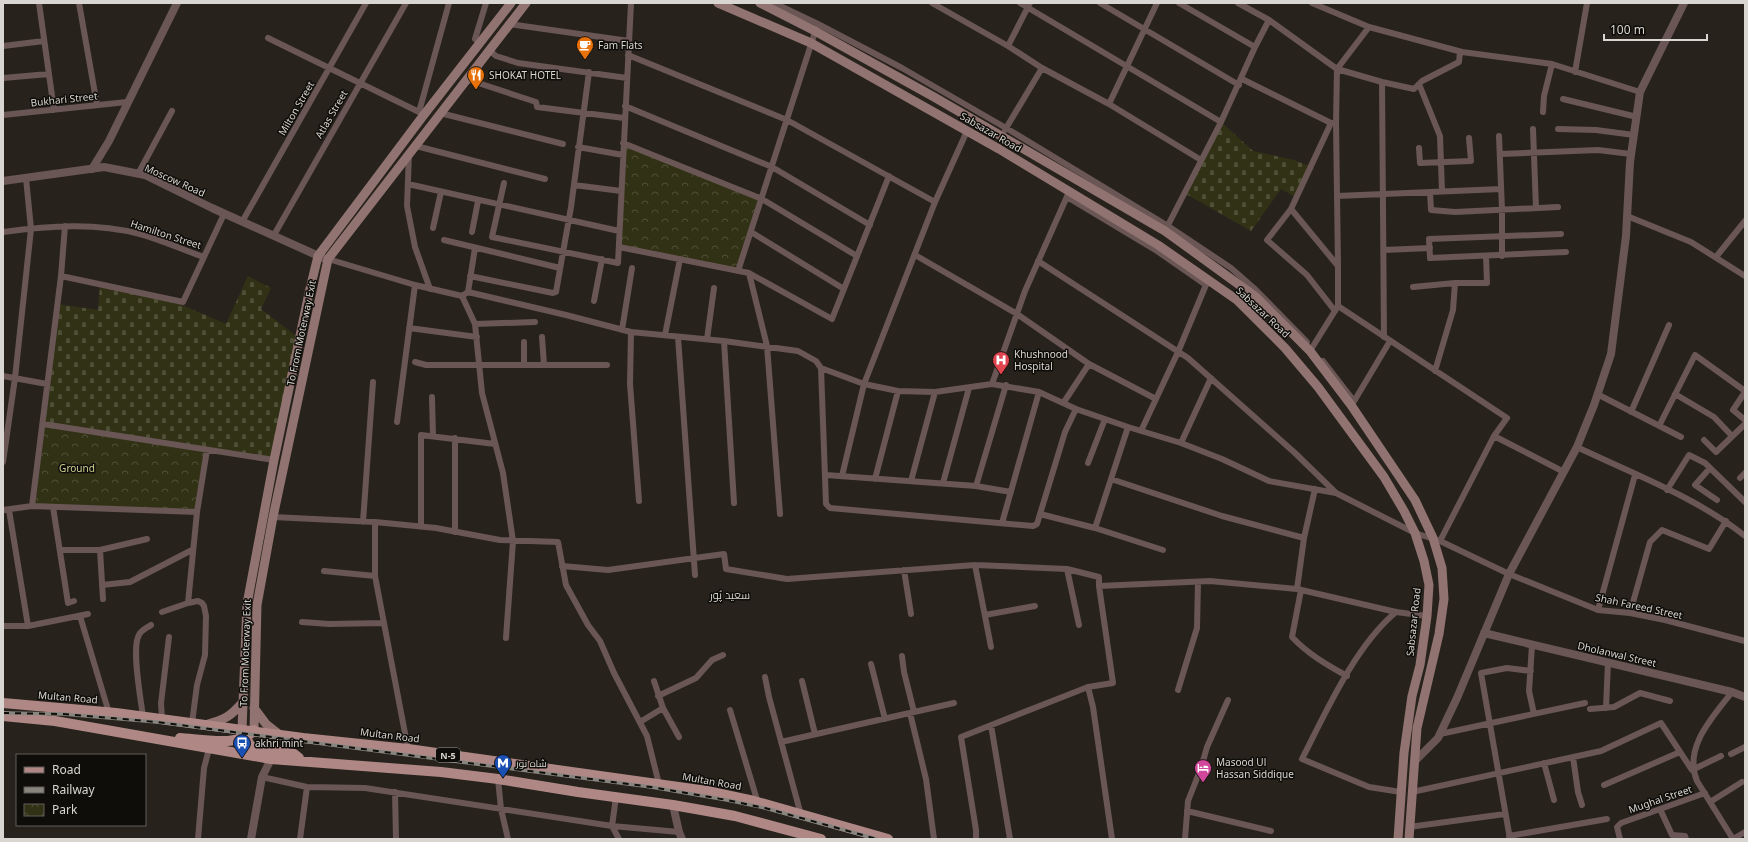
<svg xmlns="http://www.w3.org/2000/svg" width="1748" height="842" viewBox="0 0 1748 842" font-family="'Noto Sans',Cairo,sans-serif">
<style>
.cemetery{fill:url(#cemetery-stones)}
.park{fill:url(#park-crowns)}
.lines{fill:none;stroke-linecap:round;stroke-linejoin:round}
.minor{stroke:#6a5655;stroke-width:6}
.tertiary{stroke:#6a5655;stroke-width:8}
.secondary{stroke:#917371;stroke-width:9}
.primary{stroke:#af8886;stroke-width:10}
.rail-casing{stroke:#88857f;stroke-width:3.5}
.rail{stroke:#0f0d0a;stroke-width:2;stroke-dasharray:6;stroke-linecap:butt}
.labels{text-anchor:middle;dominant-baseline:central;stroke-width:3;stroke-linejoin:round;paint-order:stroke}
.shield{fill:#0f0d0a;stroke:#9c9a95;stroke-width:1}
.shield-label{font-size:9px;font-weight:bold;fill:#d9d6d1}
.poi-label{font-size:10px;fill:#d9d6d1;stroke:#0f0d0a;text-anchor:start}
.street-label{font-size:10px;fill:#d9d6d1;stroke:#0f0d0a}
.park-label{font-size:10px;fill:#cfd492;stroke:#0f0d0a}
.neighbourhood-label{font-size:11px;fill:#d9d6d1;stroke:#0f0d0a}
</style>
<defs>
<pattern id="cemetery-stones" width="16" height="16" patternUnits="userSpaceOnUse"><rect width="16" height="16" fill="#313215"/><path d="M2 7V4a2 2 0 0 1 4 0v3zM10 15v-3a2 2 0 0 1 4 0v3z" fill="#4e4f36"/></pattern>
<pattern id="park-crowns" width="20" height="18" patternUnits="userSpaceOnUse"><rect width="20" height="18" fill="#313215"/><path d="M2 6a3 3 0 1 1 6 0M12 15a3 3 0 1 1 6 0" fill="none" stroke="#4e4f36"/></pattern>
</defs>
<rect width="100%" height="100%" fill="#27231c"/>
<path class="cemetery" d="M1221,122L1253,151L1294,160L1314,168L1297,198L1281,189L1251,231L1186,194Z
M248,276L271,288L261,309L300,339L274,460L43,424L57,304L98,310L100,284L182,305L226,324Z"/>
<path class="park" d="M623,143L763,196L738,271L619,247Z
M43,424L207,450L197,512L32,506Z"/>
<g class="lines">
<path class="minor" d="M39,3L54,110
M79,3L97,105
M774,3L818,24L902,68L1006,128L1168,226L1231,268L1256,290L1307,342
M932,3L1008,46L1042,68L1109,104L1201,160
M1020,3L1221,122
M1100,3L1239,85
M1238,3L1269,20L1337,69L1336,123H1331L1291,209L1338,266V306L1310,351
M1312,3L1369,27L1462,52L1552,64L1640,92
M509,24L629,41
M1369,27L1337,69L1382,82L1414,89L1422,81L1459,62L1460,52
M268,38L419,112
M480,43L475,39L486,3
M3,46L44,41
M1008,46L1030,3
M1255,47L1269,20
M489,50L496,56L518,63L627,78
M628,55L787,120L935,202
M1575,72L1587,3
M3,78L49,74
M466,79L536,102L537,107L624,118
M1242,79L1331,123
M1382,82L1384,337
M1419,84L1440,136L1442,191
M1563,99L1637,117
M1109,104L1157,3
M625,106L772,167L870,225
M1543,112L1544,96L1552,64
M440,113L563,144
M421,114L419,112L449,3
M3,115L127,102
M1336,123L1338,265
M1533,129L1536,208
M1558,129L1596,130L1634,135
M1005,130L1042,68
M1499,136L1502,210V256
M623,143L762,199L857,256
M416,146L545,179
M578,147L623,155
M1419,148L1420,163L1471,161L1469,138
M409,154L407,206L415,247L430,289
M1500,154L1598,150L1631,154
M138,174L172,111
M504,183L492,237L618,263L631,3
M408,184L619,231
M574,185L621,191
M1430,192L1431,210L1455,212L1558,207
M1337,196L1501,189
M1067,197L1157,251L1206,285
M1291,209L1267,240L1307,275L1335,311
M1627,216L1691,242L1745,276
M242,222L366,3
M433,228L441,192
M1166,229L1221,122L1255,47L1179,3
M3,232C49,226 94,222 140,234C162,240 183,250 204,257
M472,232L478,201
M751,232L844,289
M1561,234L1429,239L1430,258L1566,252
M274,235L406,3
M444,240L560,268
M619,247L749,273L832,319L889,176
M1384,250L1430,248
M915,255L1017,314L1089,364L1156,399
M1716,257L1745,221
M328,259L415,285L462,296L468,292L566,315L631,332L724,341L798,351L816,361L821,368L826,504L830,508L1033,526L1037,524L1065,432L1076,409
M1038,261L1188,358L1295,453L1336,493
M738,271L816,29
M749,273L767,346L780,514
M61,276L183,302L224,214
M470,276L553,293L556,292L571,207L589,72
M1413,287L1455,283H1487L1486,256
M468,292L475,248
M462,296L475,324L482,393L503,473L513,541L506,638
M594,301L602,259
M1338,306L1507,418L1494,436
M475,324L535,322
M409,328L477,337
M622,330L632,268
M631,332L630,384L639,501
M665,335L680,259
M542,337L544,365
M678,337L695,575
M707,339L714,288
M724,341L734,503
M524,342V365
M1323,361L1354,401
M415,362L426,365H607
M821,368L864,384L898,391L935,392L992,384L1039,392L1076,409L1128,427L1181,443L1222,459L1269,481L1336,493L1415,533L1440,541L1509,574L1598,610L1630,613L1665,620L1745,641
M1435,371L1453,310L1455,283
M3,376L47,384
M992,384L1025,291L1069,192
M1745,392L1733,410L1745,420
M1597,394L1681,437
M1675,394L1714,417L1732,436
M432,397L433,436
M1064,402L1089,364
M1353,403L1390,341
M1631,412L1669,325
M397,422L415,285
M43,424L274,460
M1659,426L1695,355L1745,391
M1141,431L1178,352L1208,280
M1704,440L1716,452L1745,424
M1181,443L1211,378
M1577,447C1633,474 1696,497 1745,536
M3,462L15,378L31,229L26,178
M1088,463L1105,419
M1710,468L1695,485L1717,500
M826,475L976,486L1011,492
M842,476L864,384L935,202L967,131
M1740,478L1745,473
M875,479L898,391
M1111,479L1222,516L1304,538
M911,481L935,392
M943,483L969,388
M976,486L1006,385
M1315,489L1304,538L1297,589L1396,612L1427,616
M1667,490L1689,455L1705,463L1745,502
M32,506L61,276L65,226
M53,507L68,603L74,601
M3,510L32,506L197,512
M9,510L28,626
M1040,514L1095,528L1163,550
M273,517L375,522L436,528L500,540L558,542L566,585L588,625L600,641L614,673L647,736L659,784
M363,522L373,382
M375,522V576L408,749
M1002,523L1039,392
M421,527V435L495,444
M1095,528L1128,427
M455,532V438
M1440,541L1494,436L1564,472
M60,550H100L147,539
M100,550L103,599
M975,565L991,647
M562,566L608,570L724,554L726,569L787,579L975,565L1067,569L1099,577V586L1113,683L1088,687L961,737L976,830V839
M1067,569L1079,625
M904,570L911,614
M324,571L375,576
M102,585L130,582L192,550
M1099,586L1210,581L1297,589
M1301,590L1292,637C1308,654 1327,665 1347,676
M188,603L198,601L202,603L204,606L206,616L205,655L197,685L192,723
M1598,610L1635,475
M162,612L188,603L197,512L207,450
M1396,612C1355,646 1326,712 1302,759L1369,787L1401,792
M1630,613L1650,542L1662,530L1709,549L1726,521
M985,615L1035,606
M80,616L109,713
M302,622L329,624L384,623
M3,626H28L88,614
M1532,645L1529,691L1534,714
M902,656L904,672L914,712
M871,664L885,719
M765,677L769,697L801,815
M654,681L663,708L679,737
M802,681L815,734
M1088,687L1093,707L1112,839
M1178,690L1197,628L1198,582
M1732,692C1713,717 1683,747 1697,781L1733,839
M658,696L696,678L712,660L723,655
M1606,708L1608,662
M1590,709L1614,707L1640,693L1670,701
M730,710L758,803
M910,713L926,779L934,839
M143,717C141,700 131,647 139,635C141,630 147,628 151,625
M162,719L161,703L169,637
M640,722L663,708
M991,725L1010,839
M1440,734L1585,703
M781,742L954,703
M1731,754L1745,747
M1573,757L1578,792L1582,805
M1544,763L1554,800
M262,777L307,787L365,788L612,826L679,832
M498,779L501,809L508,839
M1604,785L1680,752
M395,792L396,839
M1412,792L1601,751L1661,723L1692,770L1721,756
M616,797L612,826L619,839
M1710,802L1742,782
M1660,809L1672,835L1685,836L1686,839
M1187,811L1271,831
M1409,827L1505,814
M1509,836L1607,819
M198,839L204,768L209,749
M300,839L307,787
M1185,839L1188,801L1201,768L1207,747L1228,700
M1510,839L1481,673L1507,668L1531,671
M1620,839L1617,827L1621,823L1705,793
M1733,839L1745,832"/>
<path class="tertiary" d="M92,169L109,141L177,3
M3,181L104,167L145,175L212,208L323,258
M1484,633L1732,692L1745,697
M1415,761L1438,738L1457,698L1509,574L1577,447L1594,405L1611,354L1626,236L1630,162L1640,92L1684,3
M673,805L679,832L682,839
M251,839L262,777L271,759"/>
<path class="secondary" d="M718,3L811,43L999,149L1158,245L1237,300L1285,348L1318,387L1384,477L1404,511L1415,533L1424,561L1429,585L1427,616L1420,665L1412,696L1404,753L1398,839
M760,3L815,31L934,97L1165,231L1256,297L1310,351L1351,405L1415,500L1433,538L1442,568L1444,599L1439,634L1417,728L1409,839
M254,708L266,724L280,735
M208,724C224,720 231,716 242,703
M242,729L247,604L274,460L309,293L318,256L423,116L511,3
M254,730L257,605L273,517L328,259L526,3"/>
<path class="primary" d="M3,703L116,713L303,738L408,749L707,791L754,801L888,839
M3,716L55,721L271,759L441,772L498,779L578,792L673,805L735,816L821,839
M243,733L250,745L254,748L294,754L299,758
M180,738C200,739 241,748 254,730"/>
<g class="rail-casing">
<path id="rail" d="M3,713L63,714L157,722L651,787L727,800L765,808L877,839"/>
</g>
<use href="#rail" class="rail"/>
</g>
<defs>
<g id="cafe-pin" transform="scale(0.9)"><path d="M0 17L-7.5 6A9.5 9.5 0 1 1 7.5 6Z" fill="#e8710a" stroke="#0f0d0a"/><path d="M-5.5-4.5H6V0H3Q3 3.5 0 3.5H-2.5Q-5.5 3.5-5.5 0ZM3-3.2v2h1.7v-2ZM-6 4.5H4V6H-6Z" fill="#fff"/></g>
<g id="restaurant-pin" transform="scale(0.9)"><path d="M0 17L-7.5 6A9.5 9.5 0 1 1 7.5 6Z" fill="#e8710a" stroke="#0f0d0a"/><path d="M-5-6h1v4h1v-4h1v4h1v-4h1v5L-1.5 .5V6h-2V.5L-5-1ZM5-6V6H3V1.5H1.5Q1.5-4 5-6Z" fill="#fff"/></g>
<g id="hospital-pin" transform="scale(0.9)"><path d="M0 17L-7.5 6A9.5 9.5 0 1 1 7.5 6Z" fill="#e0444e" stroke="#0f0d0a"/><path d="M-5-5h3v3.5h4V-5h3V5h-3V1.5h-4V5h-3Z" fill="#fff"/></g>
<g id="bus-pin" transform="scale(0.9)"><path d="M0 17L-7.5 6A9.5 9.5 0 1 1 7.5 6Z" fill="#1a4fb4" stroke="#0f0d0a"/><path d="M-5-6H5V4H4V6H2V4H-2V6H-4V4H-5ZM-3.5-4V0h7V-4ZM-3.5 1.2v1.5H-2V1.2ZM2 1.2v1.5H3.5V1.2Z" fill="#fff"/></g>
<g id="metro-pin" transform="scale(0.9)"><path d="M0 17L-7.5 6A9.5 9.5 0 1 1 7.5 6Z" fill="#1a4fb4" stroke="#0f0d0a"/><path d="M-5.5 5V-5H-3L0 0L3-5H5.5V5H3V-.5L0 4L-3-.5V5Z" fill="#fff"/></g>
<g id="hotel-pin" transform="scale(0.9)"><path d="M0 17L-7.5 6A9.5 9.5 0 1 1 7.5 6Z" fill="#d1479c" stroke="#0f0d0a"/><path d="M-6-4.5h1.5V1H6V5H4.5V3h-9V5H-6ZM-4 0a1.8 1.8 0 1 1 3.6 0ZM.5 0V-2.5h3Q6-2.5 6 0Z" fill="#fff"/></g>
</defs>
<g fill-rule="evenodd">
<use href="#cafe-pin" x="585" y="45"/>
<use href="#restaurant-pin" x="476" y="75"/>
<use href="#hospital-pin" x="1001" y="360"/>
<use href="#bus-pin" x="242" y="743"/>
<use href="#metro-pin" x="503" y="763"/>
<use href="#hotel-pin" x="1203" y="768"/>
</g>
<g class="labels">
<rect class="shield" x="436" y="748" width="24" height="14" rx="3"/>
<g class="shield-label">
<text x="448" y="755">N-5</text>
</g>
<g class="poi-label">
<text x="598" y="45">Fam Flats</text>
<text x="489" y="75">SHOKAT HOTEL</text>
<text x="1014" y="354">Khushnood<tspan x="1014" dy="12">Hospital</tspan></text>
<text x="255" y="743">akhri mint</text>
<text x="1216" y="762">Masood Ul<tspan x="1216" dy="12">Hassan Siddique</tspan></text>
<text x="516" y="763">شاہ نور</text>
</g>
<g class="street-label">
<text transform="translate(64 99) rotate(-6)">Bukhari Street</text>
<text transform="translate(296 108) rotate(-60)">Milton Street</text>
<text transform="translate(331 114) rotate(-60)">Atlas Street</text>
<text transform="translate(991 132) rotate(30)">Sabsazar Road</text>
<text transform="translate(175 180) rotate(24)">Moscow Road</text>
<text transform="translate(166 234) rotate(18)">Hamilton Street</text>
<text transform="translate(1263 312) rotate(43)">Sabsazar Road</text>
<text transform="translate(301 333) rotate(-78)">To From Moterway Exit</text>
<text transform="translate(1639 606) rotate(12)">Shah Fareed Street</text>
<text transform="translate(1413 622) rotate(-84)">Sabsazar Road</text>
<text transform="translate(245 653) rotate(-88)">To From Moterway Exit</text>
<text transform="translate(1617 654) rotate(13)">Dholanwal Street</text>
<text transform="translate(68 697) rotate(5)">Multan Road</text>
<text transform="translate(390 735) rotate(7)">Multan Road</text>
<text transform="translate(712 781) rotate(10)">Multan Road</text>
<text transform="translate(1660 799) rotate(-19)">Mughal Street</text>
</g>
<g class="park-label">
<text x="77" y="468">Ground</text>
</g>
<g class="neighbourhood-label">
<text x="730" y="594">سعید پُور</text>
</g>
</g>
<rect width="1748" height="842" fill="none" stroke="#d9d6d1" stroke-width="8"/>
<rect x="16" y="754" width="130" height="72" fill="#0f0d0a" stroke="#605d5a"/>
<rect x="24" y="767" width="20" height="6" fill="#af8886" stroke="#605d5a"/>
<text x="52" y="774" font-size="12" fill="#d9d6d1">Road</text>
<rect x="24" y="787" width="20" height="6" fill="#88857f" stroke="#605d5a"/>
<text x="52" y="794" font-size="12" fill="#d9d6d1">Railway</text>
<rect x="24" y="804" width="20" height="12" fill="url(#park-crowns)" stroke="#605d5a"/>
<text x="52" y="814" font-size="12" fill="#d9d6d1">Park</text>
<path d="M1604 34v6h103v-6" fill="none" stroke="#d9d6d1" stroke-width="2"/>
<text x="1610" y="34" font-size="12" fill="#d9d6d1" stroke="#0f0d0a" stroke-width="3" paint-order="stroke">100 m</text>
</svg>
